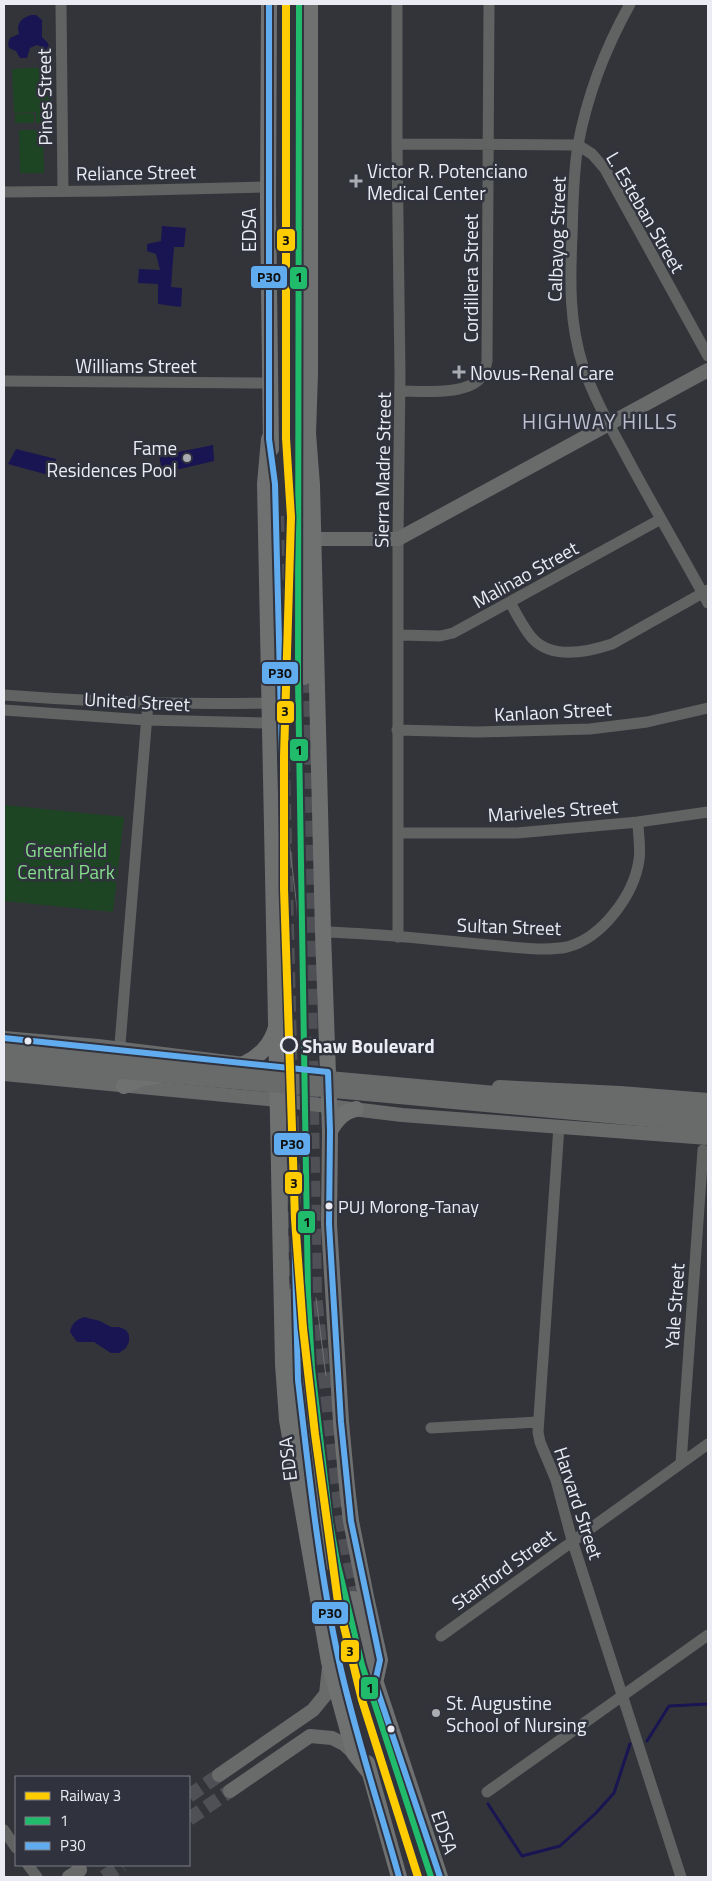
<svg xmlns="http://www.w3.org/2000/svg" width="712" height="1881" viewBox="0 0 712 1881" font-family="'Titillium Web',sans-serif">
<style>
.green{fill:#1e4523}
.water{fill:#181552}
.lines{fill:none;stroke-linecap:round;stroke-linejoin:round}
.stream{stroke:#181552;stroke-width:3}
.major-tunnel{stroke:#4f5056;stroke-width:14;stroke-dasharray:14 7;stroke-linecap:butt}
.highway-tunnel{stroke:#4f5056;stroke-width:16;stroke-dasharray:16 8;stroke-linecap:butt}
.minor{stroke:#616362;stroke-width:11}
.major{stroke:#696b6b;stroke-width:14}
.highway{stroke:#6f7171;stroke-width:16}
.tram{stroke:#6e6f70;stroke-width:1}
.major-bridge{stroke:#696b6b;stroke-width:14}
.bus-1-casing{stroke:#30323d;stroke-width:10}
.bus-2-casing{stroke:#30323d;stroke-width:10}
.bus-1{stroke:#20bc6c;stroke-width:6}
.bus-2{stroke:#60acee;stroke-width:6}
.rail-1-casing{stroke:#30323d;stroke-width:11}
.rail-1{stroke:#fc0;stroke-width:8}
.poi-dot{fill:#abacb2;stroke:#30323d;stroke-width:2}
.bus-dot{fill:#ebecf3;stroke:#30323d;stroke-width:2}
.stop-dot{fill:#30323d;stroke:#ebecf3;stroke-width:2.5}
.labels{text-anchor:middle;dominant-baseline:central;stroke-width:5;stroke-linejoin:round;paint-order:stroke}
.bus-label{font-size:18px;fill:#ebecf3;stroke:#30323d;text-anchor:start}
.street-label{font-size:19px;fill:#ebecf3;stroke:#30323d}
.poi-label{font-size:19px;fill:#ebecf3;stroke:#30323d;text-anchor:start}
.park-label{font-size:19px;fill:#84dd8a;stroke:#30323d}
.stop-label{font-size:19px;font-weight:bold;fill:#ebecf3;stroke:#30323d;text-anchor:start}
.quarter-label{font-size:21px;letter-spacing:1px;fill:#bcbfcd;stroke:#30323d}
.line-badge{stroke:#30323d;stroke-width:2}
.pale-badge-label{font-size:14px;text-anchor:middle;font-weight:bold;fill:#111}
</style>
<rect width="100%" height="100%" fill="#33343a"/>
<path class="green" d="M49,67L52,123H36V112L14,113L12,69Z
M34,113V123H15V114Z
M19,130H43L44,173H20Z
M4,805L124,817L113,912L4,901Z"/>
<path class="water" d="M31,15H36L42,20V37L48,43L51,54H44L42,47L37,45L30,48L27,58H20L16,51L9,48L8,43L10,38L19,34C16,24 21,18 31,15Z
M162,226L186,228L184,247H174L171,287L182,288L181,307L158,304V284L138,283L139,269L160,270L156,254L147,251V244L161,241Z
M213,445L214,461L163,473L159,456Z
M16,449L56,459L52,476L8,464Z
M84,1317L100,1321L111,1327H119L126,1330L129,1335V1342L126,1348L119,1353H111L94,1342H77L70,1332C72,1323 76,1320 84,1317Z"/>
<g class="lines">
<path class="stream" d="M647,1741L669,1706L708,1704
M488,1804L522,1856L560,1846L596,1813L614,1793L630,1744"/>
<path class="major-tunnel" d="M189,1796L219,1775
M189,1819L230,1791
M104,1877L122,1865"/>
<path class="highway-tunnel" d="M276,516L295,1295
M304,677L314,1295L331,1460L353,1599"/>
<path class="minor" d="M61,4L63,191
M397,4V144L400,375L398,539V937
M630,4C606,47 587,96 578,145C573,175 573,206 572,236C570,280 569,323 583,366C595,401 614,433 631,465C656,511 683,557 708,603
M397,144L578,145L592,154L605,169L708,356
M4,192L107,191L268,187
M4,381L269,383
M400,391C422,391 469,396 482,376C485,372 486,365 487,361L489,4
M510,602C517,615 524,629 533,639C553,660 588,652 612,644L708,590
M399,635L440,636L453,633L661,519
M4,695C92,702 180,705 268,703
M4,710L146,720L268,723
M397,730L477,732L590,729L647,722L708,708
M399,833H517L638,822L708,812
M323,932C375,933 427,939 479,944C505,946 542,952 567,947C602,938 634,895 639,860C641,848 638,834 638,822
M119,1056L148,703
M559,1126L538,1432L540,1442L556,1480L572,1540L681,1877
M431,1428L537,1422
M681,1463L703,1150
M441,1636L708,1444
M487,1792L708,1635
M4,1830L16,1848
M28,1865L37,1877"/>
<path class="major" d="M313,539H398L708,370
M4,1038L98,1046L244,1064
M4,1074L278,1100L402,1115L708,1138
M499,1087L620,1093L708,1100
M675,1109L708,1112
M673,1122L708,1125
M219,1775L313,1710L326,1694L329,1667
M230,1791L310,1736L332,1738L344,1744L354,1753
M69,1877L80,1870"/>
<path class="highway" d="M269,4L268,204L271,449
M308,433L312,485L323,932L330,1131L329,1224L341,1422L347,1487L351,1521L366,1597L380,1660L375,1683
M269,439L265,484L283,1364L287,1420L329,1662L354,1753L369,1772
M304,677L300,486L308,433L310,374V4
M244,1064C259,1057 272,1044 276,1027
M124,1086L142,1078L157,1076
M330,1131C336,1120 343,1112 356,1109
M295,1295L298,1380L308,1471L322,1564
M353,1599L369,1662L440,1877
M367,1763L399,1877"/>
<path class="tram" d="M298,741V868
M285,808L297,908L299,949L315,1434
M316,1298L326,1376"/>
<path class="major-bridge" d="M4,1049L675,1109
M4,1061L673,1122"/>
<g class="bus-1-casing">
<path id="bus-1" d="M299,4L298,678L308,1295L312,1368L330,1522L337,1561L362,1665L431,1877"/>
</g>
<g class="bus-2-casing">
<path id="bus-2" d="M269,4V439L275,484L298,1380C309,1474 319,1569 339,1661C355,1734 379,1805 399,1877
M4,1038L328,1072L330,1131L329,1224L341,1422L351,1521L380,1660L375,1683L440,1877"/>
</g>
<use href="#bus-1" class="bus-1"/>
<use href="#bus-2" class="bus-2"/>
<g class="rail-1-casing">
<path id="rail-1" d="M286,4V438L291,517L284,756V889L295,1219L303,1328L315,1434L338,1602L362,1700L418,1877"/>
</g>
<use href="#rail-1" class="rail-1"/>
</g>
<g class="poi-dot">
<path d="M353.5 173.5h5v5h5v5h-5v5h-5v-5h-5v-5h5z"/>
<path d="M456.5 364.5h5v5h5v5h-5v5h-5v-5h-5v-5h5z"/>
<circle cx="187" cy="458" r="5"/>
<circle cx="436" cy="1713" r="5"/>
</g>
<g class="bus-dot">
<circle cx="28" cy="1041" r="4.5"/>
<circle cx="329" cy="1206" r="4.5"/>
<circle cx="391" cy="1729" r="4.5"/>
</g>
<circle class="stop-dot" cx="289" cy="1045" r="8"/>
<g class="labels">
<g class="bus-label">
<text x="338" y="1206">PUJ Morong-Tanay</text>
</g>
<g class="street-label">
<text transform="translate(44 97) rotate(-91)">Pines Street</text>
<text transform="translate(136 172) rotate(-1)">Reliance Street</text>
<text transform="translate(646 212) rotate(60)">L. Esteban Street</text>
<text transform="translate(248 230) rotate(-90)">EDSA</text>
<text transform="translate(556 239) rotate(-88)">Calbayog Street</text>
<text transform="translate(470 278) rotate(-90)">Cordillera Street</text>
<text x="136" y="365">Williams Street</text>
<text transform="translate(382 470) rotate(-89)">Sierra Madre Street</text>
<text transform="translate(525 574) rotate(-29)">Malinao Street</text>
<text transform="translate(137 701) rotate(3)">United Street</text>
<text transform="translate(553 711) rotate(-3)">Kanlaon Street</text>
<text transform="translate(553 810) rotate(-4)">Mariveles Street</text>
<text transform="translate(509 926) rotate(2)">Sultan Street</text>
<text transform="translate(674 1306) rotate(-86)">Yale Street</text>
<text transform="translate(287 1459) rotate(-97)">EDSA</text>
<text transform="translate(579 1503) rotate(72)">Harvard Street</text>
<text transform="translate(503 1569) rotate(-36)">Stanford Street</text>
<text transform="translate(445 1832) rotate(71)">EDSA</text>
</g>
<g class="poi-label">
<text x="367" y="170">Victor R. Potenciano<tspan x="367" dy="22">Medical Center</tspan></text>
<text x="470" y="372">Novus-Renal Care</text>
<text x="177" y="447" text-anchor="end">Fame<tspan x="177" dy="22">Residences Pool</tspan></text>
<text x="446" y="1702">St. Augustine<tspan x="446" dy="22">School of Nursing</tspan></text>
</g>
<g class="park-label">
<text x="66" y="849">Greenfield<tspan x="66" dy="22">Central Park</tspan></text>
</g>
<g class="stop-label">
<text x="302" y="1045">Shaw Boulevard</text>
</g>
<g class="quarter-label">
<text x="600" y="421">HIGHWAY HILLS</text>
</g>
</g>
<g class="line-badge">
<rect x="276" y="228" width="20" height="24" rx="5" fill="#fc0"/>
<rect x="250" y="265" width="38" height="24" rx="5" fill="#60acee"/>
<rect x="289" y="266" width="19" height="24" rx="5" fill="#20bc6c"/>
<rect x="261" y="661" width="38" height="24" rx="5" fill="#60acee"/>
<rect x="276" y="700" width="19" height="24" rx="5" fill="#fc0"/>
<rect x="289" y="738" width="20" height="24" rx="5" fill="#20bc6c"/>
<rect x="273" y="1132" width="38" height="24" rx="5" fill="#60acee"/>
<rect x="284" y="1171" width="19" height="24" rx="5" fill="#fc0"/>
<rect x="297" y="1210" width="19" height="24" rx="5" fill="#20bc6c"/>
<rect x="311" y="1601" width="38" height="24" rx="5" fill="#60acee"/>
<rect x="340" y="1639" width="20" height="24" rx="5" fill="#fc0"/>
<rect x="360" y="1676" width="19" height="24" rx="5" fill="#20bc6c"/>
</g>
<g class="pale-badge-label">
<text x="286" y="245">3</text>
<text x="269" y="282">P30</text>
<text x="299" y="282">1</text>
<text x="280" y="678">P30</text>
<text x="285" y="716">3</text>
<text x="299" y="755">1</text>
<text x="292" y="1149">P30</text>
<text x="294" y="1188">3</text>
<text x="307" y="1227">1</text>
<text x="330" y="1618">P30</text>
<text x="350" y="1656">3</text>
<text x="370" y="1693">1</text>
</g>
<rect width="712" height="1881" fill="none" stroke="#ebecf3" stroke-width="10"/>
<rect x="15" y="1776" width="175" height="90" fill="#30323d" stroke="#7b7c86"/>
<rect x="25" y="1792" width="25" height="8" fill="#ffcc00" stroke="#7b7c86"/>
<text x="60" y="1801" font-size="15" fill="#ebecf3">Railway 3</text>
<rect x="25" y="1817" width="25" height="8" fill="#20bc6c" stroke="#7b7c86"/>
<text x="60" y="1826" font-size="15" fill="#ebecf3">1</text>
<rect x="25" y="1842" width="25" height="8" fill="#60acee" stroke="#7b7c86"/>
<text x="60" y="1851" font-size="15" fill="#ebecf3">P30</text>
</svg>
